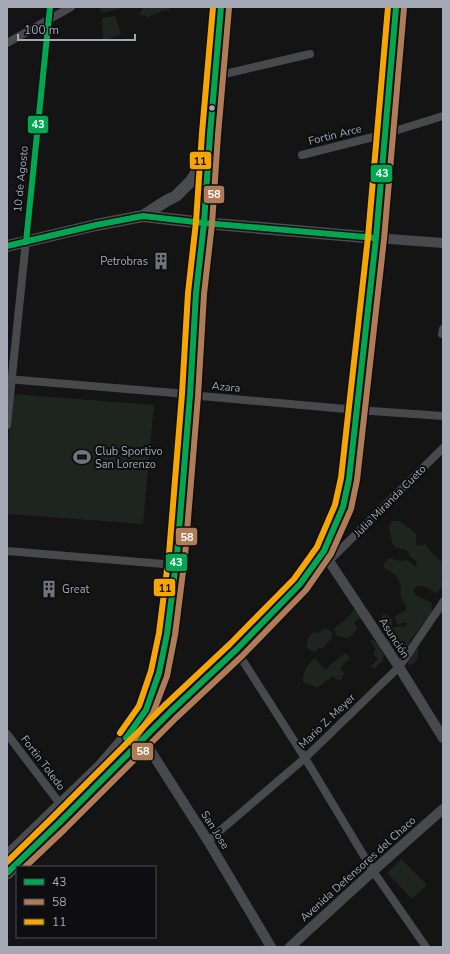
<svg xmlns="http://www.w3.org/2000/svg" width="450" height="954" viewBox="0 0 450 954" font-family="'Nunito Sans',sans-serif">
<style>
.green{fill:#1e241f}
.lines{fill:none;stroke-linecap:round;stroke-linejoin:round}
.minor{stroke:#48494d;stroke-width:8}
.tertiary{stroke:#48494d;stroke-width:10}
.primary{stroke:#4a4b4f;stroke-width:12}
.trunk{stroke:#4a4b4e;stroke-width:13}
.bus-1-casing{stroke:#0e0e10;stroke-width:9}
.bus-2-casing{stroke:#0e0e10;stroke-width:9}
.bus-3-casing{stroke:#0e0e10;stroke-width:9}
.bus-1{stroke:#00a651;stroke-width:6}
.bus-2{stroke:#b07c57;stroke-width:6}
.bus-3{stroke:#f7a600;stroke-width:6}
.bus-dot{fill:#a4a8b5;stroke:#0e0e10;stroke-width:1.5}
.labels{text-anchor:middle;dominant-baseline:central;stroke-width:4;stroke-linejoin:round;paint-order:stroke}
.street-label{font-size:11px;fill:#a4a8b5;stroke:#0e0e10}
.poi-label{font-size:11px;fill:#a4a8b5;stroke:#0e0e10;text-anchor:start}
.line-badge{stroke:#0e0e10;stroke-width:1.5}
.badge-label{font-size:11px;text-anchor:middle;font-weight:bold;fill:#fff}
.pale-badge-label{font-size:11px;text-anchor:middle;font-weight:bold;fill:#111}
</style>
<rect width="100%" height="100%" fill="#141414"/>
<path class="green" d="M100,7H124L115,10L101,13Z
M143,7H170L171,11L165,10L148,17L139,14Z
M115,16L121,34L103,41L102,18Z
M13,394L154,405L143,524L7,514V452Z
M392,521H399C403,524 413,530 416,534V544L418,546L425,544L431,552L443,563V572L441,578L443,581V585L437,593C429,590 420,580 413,590C415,597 424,599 431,602L432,612L429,617L422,624L419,630L410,640L409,648L415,647L418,648C419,654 418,658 415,663L409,665L407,662L406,651L400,652L389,643L384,628L381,625L380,622L383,615H387L392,619V628C396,626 402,628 406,626L407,623L404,622L398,625L395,618C398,613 401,613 406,610C407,602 403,604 401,598C399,592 403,585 397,577C393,572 386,572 383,565C391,552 393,562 402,561C406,560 404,559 408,561C411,562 412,565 415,567L417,564L416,561L410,557C408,548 404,550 397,548C396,547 393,545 392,543L389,527Z
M354,610L361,617L354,623L357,629L353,635L346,638L337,636L334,628L346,619Z
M325,628L332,632V638L323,648H319L315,652L311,651L306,646L308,645L307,639L313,632L318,633Z
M373,640L379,646L384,655L382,661L375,669L370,667L378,659L373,653L375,651V648L370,641Z
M345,653L350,658L340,668L344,673L341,680H338L333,676L317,688L303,682C302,672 308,664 315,658L323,668L327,669C330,664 340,657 345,653Z
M401,859L427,885L412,899L387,873Z"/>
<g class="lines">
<path class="minor" d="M7,43L71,7
M216,76L310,54
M302,155L385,134L443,116
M442,334L443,329
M7,379L175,393L190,395L357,410L443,416
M7,425L50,7
M7,551L176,565
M311,575L329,561L443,448
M236,650L305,758L373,871L426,947
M7,734L61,805
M208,841L305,758L399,667L442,604L443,602"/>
<path class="tertiary" d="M376,238L443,243
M324,551L329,561L399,667L443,738
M138,735L143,739L208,841L271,947
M290,947L373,871L443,809"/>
<path class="primary" d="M143,216L166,201L176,196L191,181L209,153
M7,246L96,225L143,216L204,223L376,238"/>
<path class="trunk" d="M7,857L100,767L132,730L146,710L159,673L167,634L176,565L190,395L196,293L204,223L210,134L221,7
M7,873L59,823L170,712L236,650L300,584L324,551L343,507L349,479L376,238L396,7"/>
<g class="bus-1-casing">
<path id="bus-1" d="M26,242L50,7
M7,246L96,225L143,216L204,223L376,238
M126,738L146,710L159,673L167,634L177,555L190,395L196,293L204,223L210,134L221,7
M7,873L59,823L170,712L236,650L300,584L324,551L343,507L349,479L376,238L396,7"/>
</g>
<g class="bus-2-casing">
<path id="bus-2" d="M132,743L153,713L167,676L175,635L185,556L198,396L204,294L212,224L218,135L229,8
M25,867L65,829L176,718L242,656L306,590L331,554L351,509L357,480L384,239L404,8"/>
</g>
<g class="bus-3-casing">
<path id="bus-3" d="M120,733L139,706L151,671L159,633L169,554L182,394L188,293L196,222L202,133L213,7
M7,862L53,817L164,706L230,644L294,579L317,547L335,505L341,478L368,237L388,7"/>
</g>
<use href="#bus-1" class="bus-1"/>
<use href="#bus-2" class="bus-2"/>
<use href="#bus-3" class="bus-3"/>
</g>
<defs>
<g id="building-bare" transform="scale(1.38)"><path d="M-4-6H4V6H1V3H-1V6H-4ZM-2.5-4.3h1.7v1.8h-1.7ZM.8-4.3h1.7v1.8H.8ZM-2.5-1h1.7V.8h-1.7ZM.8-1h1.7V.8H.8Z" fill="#72747d" stroke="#0e0e10" stroke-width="2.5" paint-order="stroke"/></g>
<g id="stadium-bare" transform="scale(1.38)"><path d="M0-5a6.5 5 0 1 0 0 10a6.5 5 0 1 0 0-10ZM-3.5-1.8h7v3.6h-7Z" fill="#72747d" stroke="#0e0e10" stroke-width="2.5" paint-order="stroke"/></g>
</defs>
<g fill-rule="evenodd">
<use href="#building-bare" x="161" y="261"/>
<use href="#stadium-bare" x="82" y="457"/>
<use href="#building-bare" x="49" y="589"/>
</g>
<circle class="bus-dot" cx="212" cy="108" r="3.5"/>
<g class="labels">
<g class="street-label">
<text transform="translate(335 135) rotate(-14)">Fortin Arce</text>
<text transform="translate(21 179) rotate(-84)">10 de Agosto</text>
<text transform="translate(226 387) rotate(5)">Azara</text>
<text transform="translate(390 501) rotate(-45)">Julia Miranda Cueto</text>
<text transform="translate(394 638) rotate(57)">Asunción</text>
<text transform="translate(327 721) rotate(-44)">Mario Z. Meyer</text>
<text transform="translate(43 763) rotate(53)">Fortin Toledo</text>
<text transform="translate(215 830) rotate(58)">San Jose</text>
<text transform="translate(358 869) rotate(-42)">Avenida Defensores del Chaco</text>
</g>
<g class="poi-label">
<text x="148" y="261" text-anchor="end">Petrobras</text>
<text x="95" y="451">Club Sportivo<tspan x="95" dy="13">San Lorenzo</tspan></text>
<text x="62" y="589">Great</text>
</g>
</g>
<g class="line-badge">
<rect x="27" y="115" width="22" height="19" rx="4" fill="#00a651"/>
<rect x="189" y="151" width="23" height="19" rx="4" fill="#f7a600"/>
<rect x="370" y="164" width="23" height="19" rx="4" fill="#00a651"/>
<rect x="203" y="185" width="22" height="19" rx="4" fill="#b07c57"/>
<rect x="175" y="527" width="23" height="19" rx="4" fill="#b07c57"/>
<rect x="165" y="553" width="23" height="19" rx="4" fill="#00a651"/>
<rect x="153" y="578" width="23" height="19" rx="4" fill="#f7a600"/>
<rect x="131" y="742" width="23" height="19" rx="4" fill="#b07c57"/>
</g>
<g class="badge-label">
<text x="38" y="128">43</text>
<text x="382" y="177">43</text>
<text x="214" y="198">58</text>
<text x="187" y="541">58</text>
<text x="176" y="566">43</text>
<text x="143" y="755">58</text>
</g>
<g class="pale-badge-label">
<text x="200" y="165">11</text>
<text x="165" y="592">11</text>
</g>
<rect width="450" height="954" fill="none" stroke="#a4a8b5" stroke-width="16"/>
<rect x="16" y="866" width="140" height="72" fill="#0e0e10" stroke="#4a4c52"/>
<rect x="24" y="879" width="20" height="6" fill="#00a651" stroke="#4a4c52"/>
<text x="52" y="886" font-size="12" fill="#a4a8b5">43</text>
<rect x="24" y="899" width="20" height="6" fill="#b07c57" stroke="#4a4c52"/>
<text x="52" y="906" font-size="12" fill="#a4a8b5">58</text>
<rect x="24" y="919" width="20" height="6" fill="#f7a600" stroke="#4a4c52"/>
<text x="52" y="926" font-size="12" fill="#a4a8b5">11</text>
<path d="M18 34v6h117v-6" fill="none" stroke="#a4a8b5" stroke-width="2"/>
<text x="24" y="34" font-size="12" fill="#a4a8b5" stroke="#0e0e10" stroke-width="3" paint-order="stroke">100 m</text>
</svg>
